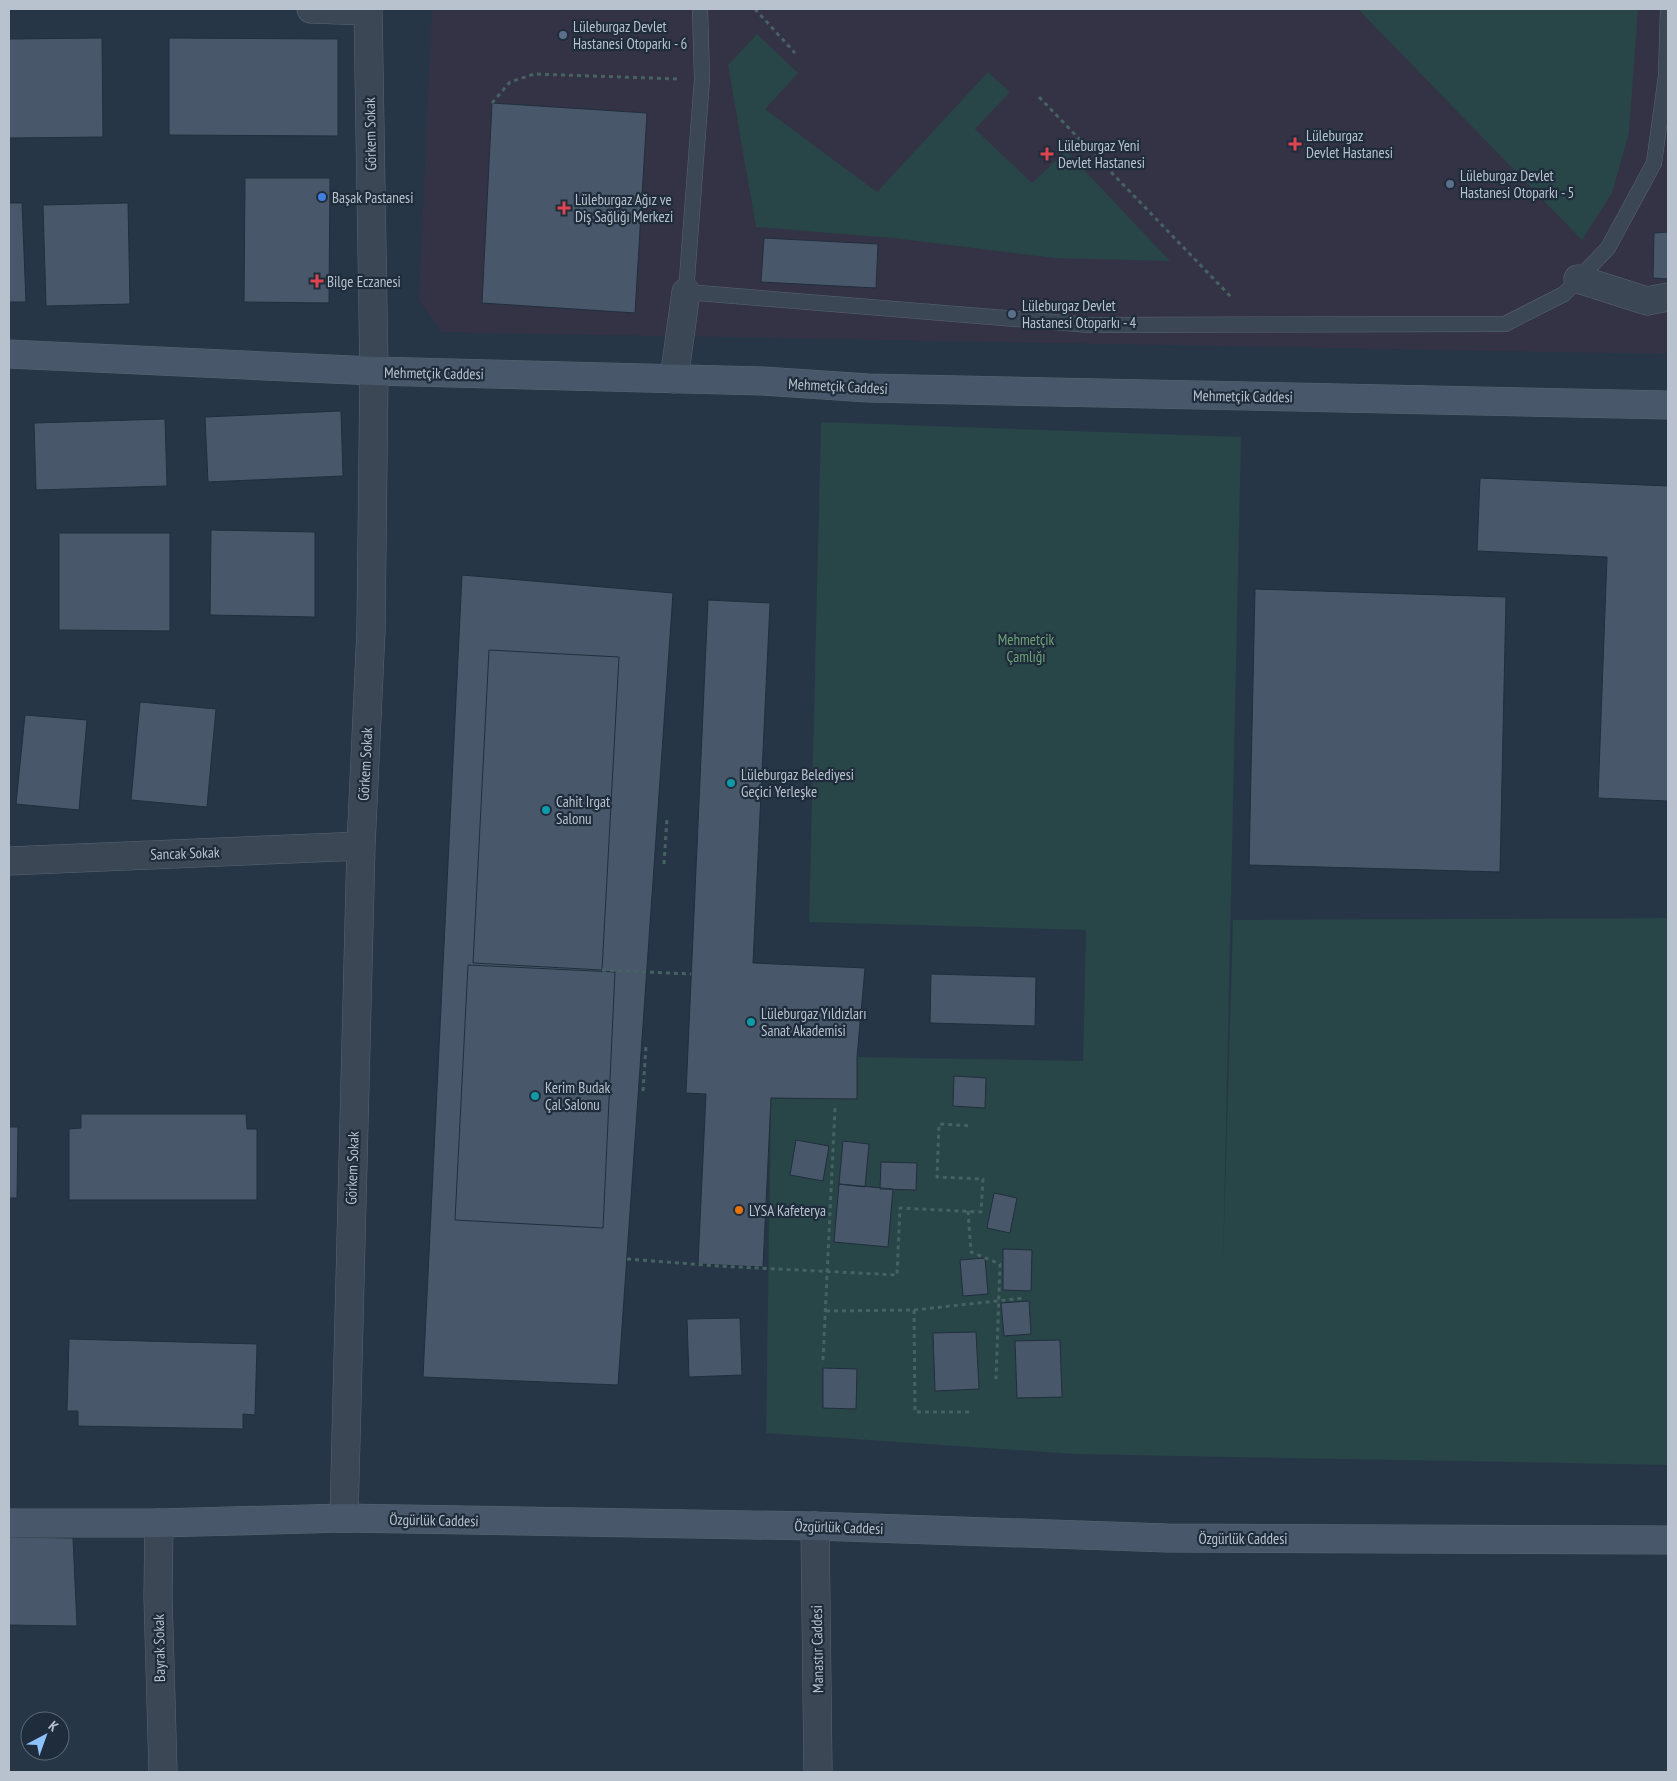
<svg xmlns="http://www.w3.org/2000/svg" width="1677" height="1781" viewBox="0 0 1677 1781" font-family="'PT Sans Narrow',sans-serif">
<style>
.medical{fill:#343346}
.green{fill:#284547}
.building{fill:#48586a;stroke:#212e3d}
.lines{fill:none;stroke-linecap:round;stroke-linejoin:round}
.lane-casing{stroke:#596572;stroke-width:16}
.street-casing{stroke:#596572;stroke-width:29}
.secondary-casing{stroke:#596572;stroke-width:29}
.path{stroke:#466262;stroke-width:3;stroke-dasharray:4 4;stroke-linecap:butt}
.lane{stroke:#3b4755;stroke-width:15}
.street{stroke:#3b4755;stroke-width:28}
.secondary{stroke:#485769;stroke-width:28}
.service-dot{fill:#5c6f8a;stroke:#1f2c3b;stroke-width:2}
.health-dot{fill:#e0444e;stroke:#1f2c3b;stroke-width:2}
.shop-dot{fill:#3f7fe0;stroke:#1f2c3b;stroke-width:2}
.culture-dot{fill:#0f9aa8;stroke:#1f2c3b;stroke-width:2}
.food-dot{fill:#e8710a;stroke:#1f2c3b;stroke-width:2}
.labels{text-anchor:middle;dominant-baseline:central;stroke-width:4.5;stroke-linejoin:round;paint-order:stroke}
.poi-label{font-size:15px;fill:#b8c2ce;stroke:#1f2c3b;text-anchor:start}
.street-label{font-size:15px;fill:#b8c2ce;stroke:#1f2c3b}
.park-label{font-size:15px;fill:#6ea176;stroke:#1f2c3b}
</style>
<rect width="100%" height="100%" fill="#263646"/>
<path class="medical" d="M432,9H1668V354L442,332L419,300Z"/>
<path class="green" d="M1358,9H1638L1629,133L1612,193L1582,240Z
M757,34L798,73L765,109L877,192L988,72L1010,92L975,129L1032,183L1066,151L1170,261L1054,258L893,238L756,227L728,65Z
M821,422L1241,437L1223,1264L1233,920L1668,918V1465L1074,1454L766,1433L771,1098L857,1099V1057L1083,1061L1086,930L809,922Z"/>
<path class="building" d="M102,38L103,137L9,138V39Z
M169,38L338,39V136L169,135Z
M492,103L647,113L635,313L482,303Z
M245,178H330L329,303L244,302Z
M9,203H22L26,302H9Z
M128,203L130,304L46,306L43,205Z
M1668,232V279L1653,278L1654,233Z
M764,238L878,244L876,288L761,282Z
M341,411L343,476L208,482L205,417Z
M165,419L167,486L36,490L34,423Z
M1480,478L1668,486V801L1598,798L1607,557L1477,551Z
M211,530L315,532V617L210,615Z
M59,533H170V631L59,630Z
M462,575L673,593L618,1385L423,1377Z
M1255,589L1506,597L1500,872L1249,865Z
M708,600L770,603L753,963L865,968L857,1057V1099L771,1098L763,1267L698,1264L706,1094L686,1093Z
M489,650L619,657L602,970L473,963Z
M140,702L216,709L207,807L131,800Z
M25,715L87,720L79,810L16,804Z
M468,965L615,972L603,1228L455,1220Z
M931,974L1036,977L1035,1026L930,1023Z
M954,1076L986,1078L985,1108L953,1106Z
M81,1114H246L247,1129H257V1200H69V1129L81,1128Z
M9,1127H18L17,1198H9Z
M796,1140L829,1146L823,1181L790,1175Z
M843,1141L869,1144L865,1187L839,1184Z
M881,1162L917,1163L916,1190L880,1189Z
M839,1184L893,1189L888,1247L834,1242Z
M994,1193L1017,1198L1010,1233L987,1228Z
M1003,1249L1032,1250L1031,1291L1003,1290Z
M985,1258L988,1294L963,1296L960,1260Z
M1029,1301L1031,1334L1004,1336L1001,1303Z
M740,1318L742,1375L689,1377L687,1319Z
M976,1332L979,1389L935,1391L933,1333Z
M69,1339L257,1344L255,1415L243,1414V1429L78,1426V1411H67Z
M1060,1340L1062,1397L1017,1398L1015,1341Z
M823,1368L857,1369L856,1409L823,1408Z
M9,1537L73,1538L77,1626L9,1625Z"/>
<g class="lines">
<g class="lane-casing">
<path id="lane" d="M700,9L702,79L686,292L1090,325L1505,324L1564,294L1608,248L1654,163L1666,76L1668,9"/>
</g>
<g class="street-casing">
<path id="street" d="M311,9L368,11
M1578,279L1647,301L1668,297
M674,379L686,292
M9,861L361,846
M344,1518L361,846L371,630L374,371L368,9
M159,1523L158,1596L163,1772
M815,1526L818,1772"/>
</g>
<g class="secondary-casing">
<path id="secondary" d="M9,354L374,371L763,381L868,388L1668,405
M9,1523H159L344,1518L815,1526L1167,1538L1668,1540"/>
</g>
<path class="path" d="M755,9L795,53
M1039,97L1233,299
M492,103L510,82L534,74L679,79
M664,864L667,818
M602,970L691,974
M643,1091L646,1046
M968,1211L971,1252L1000,1264L996,1379
M627,1259L718,1266L897,1275L900,1208L981,1212L983,1179L937,1177L939,1124L972,1126
M914,1310L1024,1298
M826,1311L914,1310L915,1412H973
M823,1360L835,1108"/>
<use href="#lane" class="lane"/>
<use href="#street" class="street"/>
<use href="#secondary" class="secondary"/>
</g>
<g class="service-dot">
<circle cx="563" cy="35" r="5"/>
<circle cx="1450" cy="184" r="5"/>
<circle cx="1012" cy="314" r="5"/>
</g>
<g class="health-dot">
<path d="M1292.5 136.5h5v5h5v5h-5v5h-5v-5h-5v-5h5z"/>
<path d="M1044.5 146.5h5v5h5v5h-5v5h-5v-5h-5v-5h5z"/>
<path d="M561.5 200.5h5v5h5v5h-5v5h-5v-5h-5v-5h5z"/>
<path d="M314.5 273.5h5v5h5v5h-5v5h-5v-5h-5v-5h5z"/>
</g>
<circle class="shop-dot" cx="322" cy="197" r="5"/>
<g class="culture-dot">
<circle cx="731" cy="783" r="5"/>
<circle cx="546" cy="810" r="5"/>
<circle cx="751" cy="1022" r="5"/>
<circle cx="535" cy="1096" r="5"/>
</g>
<circle class="food-dot" cx="739" cy="1210" r="5"/>
<g class="labels">
<g class="poi-label">
<text x="573" y="26">Lüleburgaz Devlet<tspan x="573" dy="17">Hastanesi Otoparkı - 6</tspan></text>
<text x="1306" y="135">Lüleburgaz<tspan x="1306" dy="17">Devlet Hastanesi</tspan></text>
<text x="1058" y="145">Lüleburgaz Yeni<tspan x="1058" dy="17">Devlet Hastanesi</tspan></text>
<text x="1460" y="175">Lüleburgaz Devlet<tspan x="1460" dy="17">Hastanesi Otoparkı - 5</tspan></text>
<text x="332" y="197">Başak Pastanesi</text>
<text x="575" y="199">Lüleburgaz Ağız ve<tspan x="575" dy="17">Diş Sağlığı Merkezi</tspan></text>
<text x="327" y="281">Bilge Eczanesi</text>
<text x="1022" y="305">Lüleburgaz Devlet<tspan x="1022" dy="17">Hastanesi Otoparkı - 4</tspan></text>
<text x="741" y="774">Lüleburgaz Belediyesi<tspan x="741" dy="17">Geçici Yerleşke</tspan></text>
<text x="556" y="801">Cahit Irgat<tspan x="556" dy="17">Salonu</tspan></text>
<text x="761" y="1013">Lüleburgaz Yıldızları<tspan x="761" dy="17">Sanat Akademisi</tspan></text>
<text x="545" y="1087">Kerim Budak<tspan x="545" dy="17">Çal Salonu</tspan></text>
<text x="749" y="1210">LYSA Kafeterya</text>
</g>
<g class="street-label">
<text transform="translate(370 134) rotate(-91)">Görkem Sokak</text>
<text transform="translate(434 373) rotate(1)">Mehmetçik Caddesi</text>
<text transform="translate(838 386) rotate(3)">Mehmetçik Caddesi</text>
<text transform="translate(1243 396) rotate(1)">Mehmetçik Caddesi</text>
<text transform="translate(365 764) rotate(-87)">Görkem Sokak</text>
<text transform="translate(185 853) rotate(-2)">Sancak Sokak</text>
<text transform="translate(352 1168) rotate(-88)">Görkem Sokak</text>
<text transform="translate(434 1520) rotate(1)">Özgürlük Caddesi</text>
<text transform="translate(839 1527) rotate(2)">Özgürlük Caddesi</text>
<text x="1243" y="1538">Özgürlük Caddesi</text>
<text transform="translate(159 1648) rotate(-91)">Bayrak Sokak</text>
<text transform="translate(817 1649) rotate(-91)">Manastır Caddesi</text>
</g>
<g class="park-label">
<text x="1026" y="639">Mehmetçik<tspan x="1026" dy="17">Çamlığı</tspan></text>
</g>
</g>
<rect width="1677" height="1781" fill="none" stroke="#b8c2ce" stroke-width="20"/>
<g transform="translate(45 1736) rotate(41)"><circle r="24" fill="#1f2c3b" stroke="#5c6876"/>
<path d="M0-4L9 19L0 12L-9 19Z" fill="#8dc1ff"/>
<text y="-8" font-size="14" font-weight="bold" text-anchor="middle" fill="#b8c2ce">K</text>
</g>
</svg>
